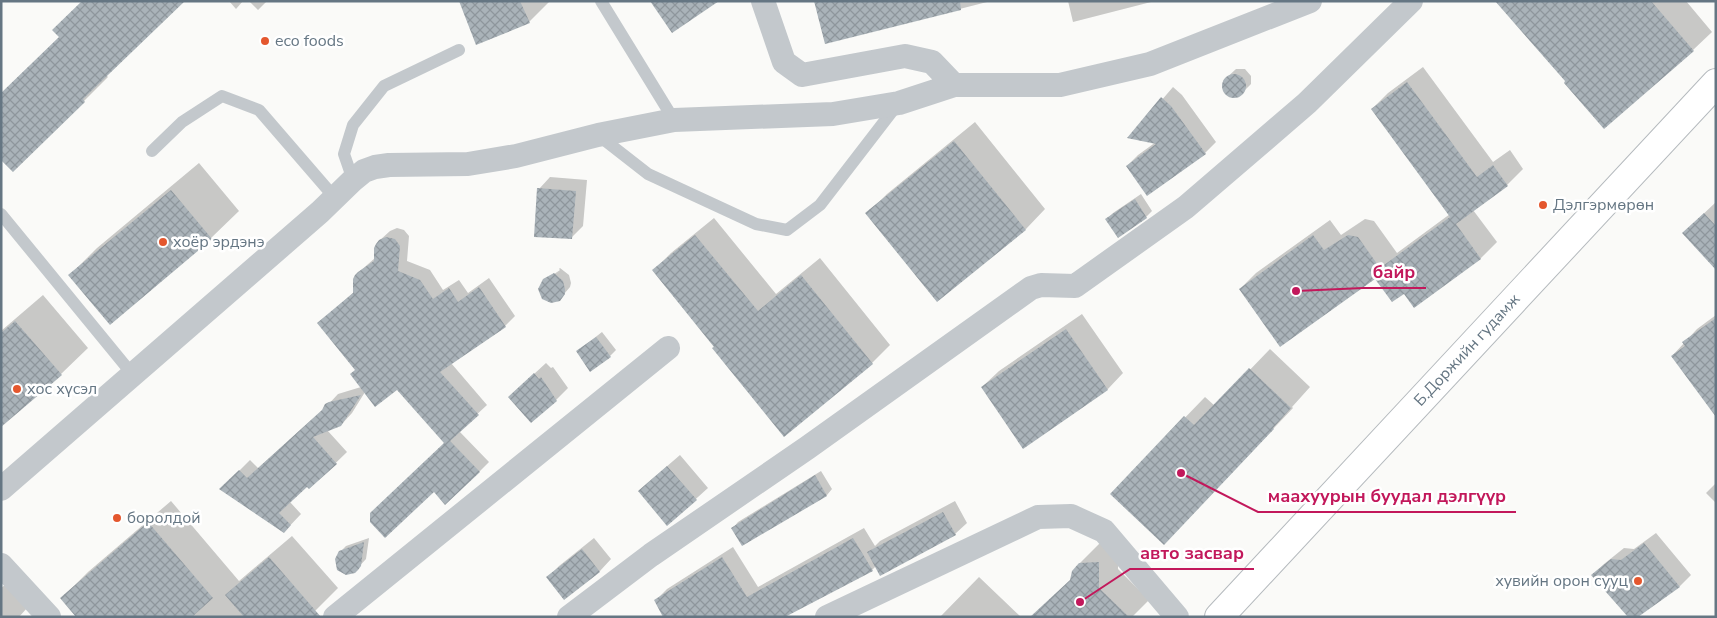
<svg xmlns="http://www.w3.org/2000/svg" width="1717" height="618" viewBox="0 0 1717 618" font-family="'Nunito Sans',sans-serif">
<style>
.shadow{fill:#0003}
.building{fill:url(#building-cross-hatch)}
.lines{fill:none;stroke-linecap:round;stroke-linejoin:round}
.primary-casing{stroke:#b5babe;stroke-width:30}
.service{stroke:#c3c8cc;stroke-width:12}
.minor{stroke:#c3c8cc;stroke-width:24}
.primary{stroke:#fff;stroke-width:28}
.poi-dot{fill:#e4572e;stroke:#fff;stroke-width:2}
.labels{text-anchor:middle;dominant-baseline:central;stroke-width:5;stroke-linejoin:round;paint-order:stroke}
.poi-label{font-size:16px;fill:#657683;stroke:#fff;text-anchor:start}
.street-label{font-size:16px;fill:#657683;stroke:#fff}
.leader{fill:none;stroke:#c2185b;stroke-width:2}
.callout-dot{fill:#c2185b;stroke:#fff;stroke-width:2}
.callout-label{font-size:18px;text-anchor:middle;font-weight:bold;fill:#c2185b;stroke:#fff;stroke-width:5;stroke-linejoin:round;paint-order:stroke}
</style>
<defs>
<pattern id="building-cross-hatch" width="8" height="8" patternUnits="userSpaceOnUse" patternTransform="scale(1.25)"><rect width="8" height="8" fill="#aab3b9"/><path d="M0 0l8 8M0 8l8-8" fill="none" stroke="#8e969c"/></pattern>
</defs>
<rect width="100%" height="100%" fill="#fafaf8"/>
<path class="shadow" d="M229,1H243L236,9Z
M249,1H267L258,10Z
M460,1H550L529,22Z
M816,1H991L826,43Z
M1068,1H1155L1073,22Z
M1496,1H1686L1712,32L1693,50L1604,127L1567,81Z
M1423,67L1493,162L1510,150L1523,169L1507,185L1473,210L1497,242L1481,258L1414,306L1404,292L1375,277L1240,289L1256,273L1330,220L1341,235L1365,219L1374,221L1397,253L1450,214L1372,109L1388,93Z
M1236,69H1245L1251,76V84L1238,97L1228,96L1223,90V81Z
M106,75L108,77L84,101L1,159Z
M1173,87L1182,95L1216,142L1205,153L1127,166L1138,155L1156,142L1130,137Z
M975,122L1045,209L1026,229L937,301L867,214L887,194Z
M199,163L239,211L211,238L110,323L70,275L97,248Z
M550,177L587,180L583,226L571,238L539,189Z
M1141,194L1152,211L1146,217L1107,219L1113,213Z
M1716,202V268L1697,220Z
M714,218L776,294L820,258L890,345L872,363L715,346L653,271L671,253Z
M397,228L404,230L409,236L407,261L430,270L443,290L459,280L468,293L489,278L515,316L505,326L451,363L487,405L459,431L489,462L479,472L445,443L397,388L365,392L352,413L341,425L327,430L347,452L310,488L307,485L290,502L301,514L284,532L221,489L250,460L258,468L325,408L338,394L361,387L356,369L319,323L354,292L359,272L375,258L379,241L390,231Z
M560,268L569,275L571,283L570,287L559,300L547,279L560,270L559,269Z
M43,295L88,348L61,374L1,426V331Z
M1082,314L1123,373L1107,390L982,387L999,371Z
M1716,315V415L1672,356L1697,329Z
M602,332L616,350L610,356L584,346Z
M1270,349L1310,387L1292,407L1293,408L1184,523L1112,493L1205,397L1215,406Z
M546,363L551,368L553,367L568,388L556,400L509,397Z
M680,455L708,488L668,524L651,480Z
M821,471L832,489L827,495L743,544L733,528L738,522Z
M1716,483V503L1706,493Z
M171,501L239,581L292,536L338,588L309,617H78L66,594L88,572Z
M955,501L967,523L955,534L876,566L872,570L782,617L656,600L667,589L733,547L758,587L864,528L875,546L880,541Z
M1656,533L1691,575L1680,586L1636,617L1592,575L1604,564L1624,548L1634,549Z
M369,538L366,559L354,572L340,552L346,546Z
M594,538L611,559L600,571L564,598L548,577L559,566Z
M1099,544H1118V569L1149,600L1132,617H1031L1072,579L1080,563Z
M979,577L1021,617H940Z
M5,585L27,608L19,617H1V588Z"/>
<path class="building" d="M82,1H185L83,99L85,102L13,172L1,160V93L59,37L52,30Z
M459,1H520L530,23L476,45Z
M650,1H719L672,33Z
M814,1H960L961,10L825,44Z
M1495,1H1651L1694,51L1604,129L1564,83L1565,81Z
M1222 86a12 12 0 1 1 24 0a12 12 0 1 1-24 0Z
M1407,82L1477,177L1493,165L1508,186L1456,224L1481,259L1414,308L1404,294L1392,302L1375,279L1280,347L1239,289L1313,235L1324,250L1348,235L1358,237L1380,268L1450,217L1371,109Z
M1161,97L1171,106L1206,154L1147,196L1126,166L1156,144L1127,138Z
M954,141L1026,230L937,302L865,213Z
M537,188L576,191L572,239L534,237Z
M171,190L212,239L110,325L68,275Z
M1135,199L1147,218L1118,238L1105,219Z
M1704,213L1716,226V270L1682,233Z
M695,235L758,311L801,275L873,364L784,437L712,348L714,347L652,270Z
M386,237L395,239L400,246L398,271L420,280L433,299L449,288L458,302L479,287L506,327L440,372L479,415L450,441L480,472L445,505L434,492L385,538L370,522V513L444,443L397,390L375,407L350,374L355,370L317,323L353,293V279L355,275L358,272L374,261V248L376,244L379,240Z
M554,273L563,281L565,289V294L560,301L551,303L542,299L538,289L543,279Z
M1716,318V417L1671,356L1685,346L1682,342Z
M15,321L62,375L1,427V333Z
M1066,329L1108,390L1023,449L981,387Z
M596,337L611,357L590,372L576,351Z
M1249,368L1291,408L1273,428L1274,429L1164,545L1110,494L1184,416L1194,425Z
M534,373L539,379L541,377L557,401L531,423L508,397Z
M361,395L341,426L313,437L337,464L309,489L307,487L279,513L291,525L284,533L219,489L239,470L247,478L322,410L325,404L329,402Z
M667,466L697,500L667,526L638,491Z
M815,475L827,496L742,546L731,528Z
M943,512L956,535L880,576L867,552Z
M148,522L213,598L192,617H76L60,598Z
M853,538L873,571L785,617H663L654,600L722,557L747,597Z
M364,542L361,566L358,570L355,573L346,575L337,570L335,559L339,551Z
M1644,543L1680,587L1638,617H1628L1591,575L1611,559L1621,560Z
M582,549L600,572L564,600L546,577Z
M269,557L321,617H244L225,595Z
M1099,562V588L1129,617H1030L1070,580L1072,571L1079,563Z"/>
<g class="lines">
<g class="primary-casing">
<path id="primary" d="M1219,617L1716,83"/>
</g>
<path class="service" d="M601,1L674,120
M598,135L648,174L756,224L787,230L820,205L897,105
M152,151L182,122L222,96L259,110L335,198
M353,180L344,154L353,125L384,86L459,50
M1,214L133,375"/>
<path class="minor" d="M763,1L784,62L802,75L905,56L932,62L954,85
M1,489L320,212L353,180L364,171L375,167L389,165L468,164L516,156L598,135L674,120L833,114L899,103L954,85H1060L1150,64L1310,1
M1,565L49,617
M335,617L668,348
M569,617L651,555L807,448L1031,288L1041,285L1075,286L1186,207L1307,103L1411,1
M827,617L1038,517L1071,516L1104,531L1177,617"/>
<use href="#primary" class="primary"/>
</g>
<g class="poi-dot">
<circle cx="265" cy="41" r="5"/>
<circle cx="1543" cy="205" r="5"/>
<circle cx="163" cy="242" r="5"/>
<circle cx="17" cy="389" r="5"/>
<circle cx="117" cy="518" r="5"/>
<circle cx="1638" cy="581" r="5"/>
</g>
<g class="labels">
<g class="poi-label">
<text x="275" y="41">eco foods</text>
<text x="1553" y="205">Дэлгэрмөрөн</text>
<text x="173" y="242">хоёр эрдэнэ</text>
<text x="27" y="389">хос хүсэл</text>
<text x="127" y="518">боролдой</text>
<text x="1628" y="581" text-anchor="end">хувийн орон сууц</text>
</g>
<g class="street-label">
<text transform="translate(1467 350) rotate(-47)">Б.Доржийн гудамж</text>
</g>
</g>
<path class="leader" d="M1296 291L1363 288H1426M1181 473L1258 512H1516M1080 602L1130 569H1254"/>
<g class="callout-dot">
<circle cx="1296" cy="291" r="5"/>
<circle cx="1181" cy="473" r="5"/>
<circle cx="1080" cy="602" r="5"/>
</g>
<g class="callout-label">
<text x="1394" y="278">байр</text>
<text x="1387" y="502">маахуурын буудал дэлгүүр</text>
<text x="1192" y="559">авто засвар</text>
</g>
<rect width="1717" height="618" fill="none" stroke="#657683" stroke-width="5"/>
</svg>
